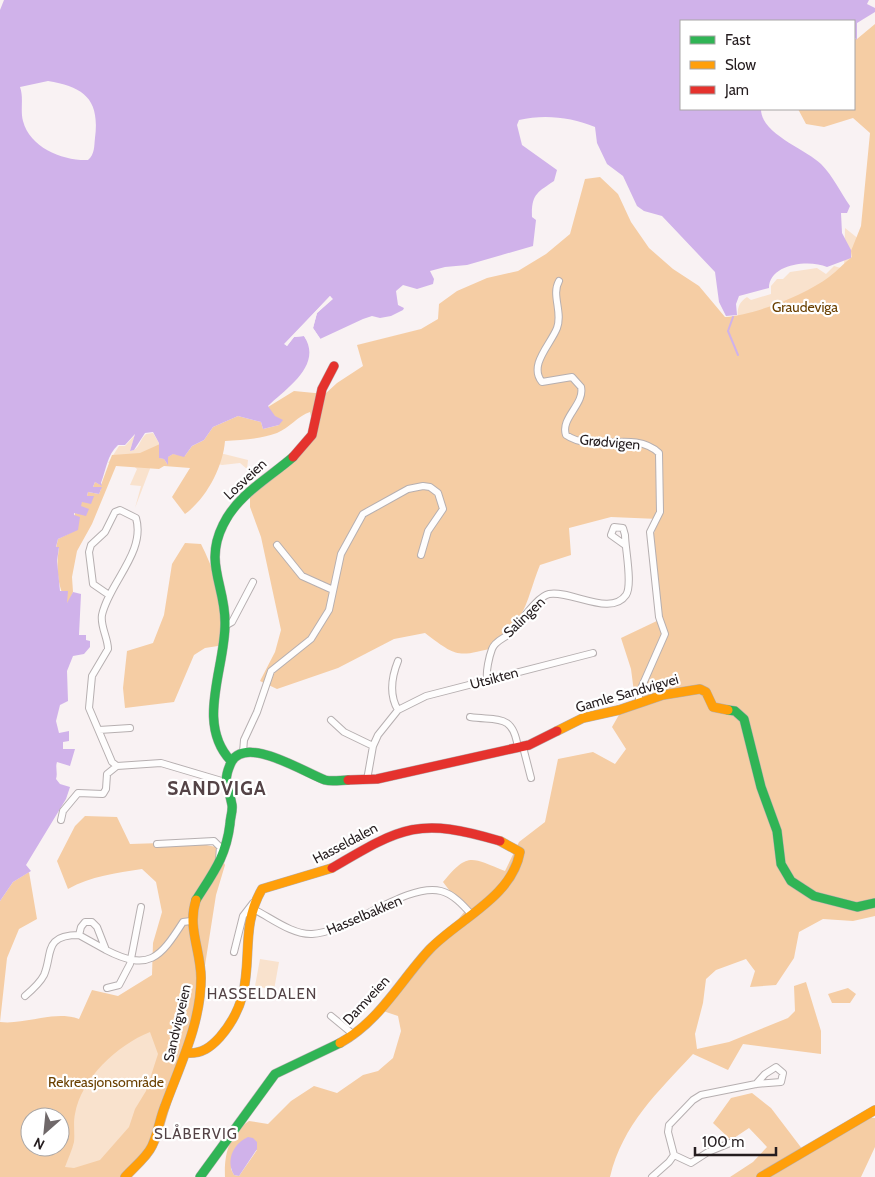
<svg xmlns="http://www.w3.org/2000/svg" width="875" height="1177" viewBox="0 0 875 1177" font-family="Cabin,sans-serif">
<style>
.green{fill:#f9e2cd;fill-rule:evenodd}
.forest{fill:#f5cda4;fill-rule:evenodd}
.water{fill:#d0b2ea;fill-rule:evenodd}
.pier{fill:#f9f2f3}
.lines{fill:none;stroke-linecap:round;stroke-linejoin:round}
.stream{stroke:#d0b2ea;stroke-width:2}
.street-casing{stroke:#b6afb0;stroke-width:8}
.fast-casing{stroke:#b6afb0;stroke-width:10}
.slow-casing{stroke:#b6afb0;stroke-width:10}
.jam-casing{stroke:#b6afb0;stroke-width:10}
.street{stroke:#fefdfd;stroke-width:6}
.fast{stroke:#30b455;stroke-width:9}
.slow{stroke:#ff9f0a;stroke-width:9}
.jam{stroke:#e5322d;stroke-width:9}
.labels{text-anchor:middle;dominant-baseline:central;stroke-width:4.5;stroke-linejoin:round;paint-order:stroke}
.park-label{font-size:14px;fill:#6a4000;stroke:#fff}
.street-label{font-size:14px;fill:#251d1f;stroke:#fff}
.neighbourhood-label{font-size:15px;letter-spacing:1px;fill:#544346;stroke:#fff}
.district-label{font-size:19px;font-weight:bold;letter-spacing:1px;fill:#544346;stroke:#fff}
</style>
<rect width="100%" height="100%" fill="#f9f2f3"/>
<path class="green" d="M845,228L875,252V300L738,320C737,309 738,303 747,297L751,300L771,294V286L777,279H783L790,272L817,268L826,274L834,266L844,269Z
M153,433L159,443V448L220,453L248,460L247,469L240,463L222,465L202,460L151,466L135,508L141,486L130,485L137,469L130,463H108L119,446H125L135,435L130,451C140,450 139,440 146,434Z
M260,959L279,962L274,990L255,986Z
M188,997L119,1177H0V1034L79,1030ZM30,1117H60V1147H30Z"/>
<path class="forest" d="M875,24V916L853,921L823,919L799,932L794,958L776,985L750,987L755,971L746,959L716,970L706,979L703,1003L695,1034L697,1049L729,1042L788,1018L795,1011L794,986L806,982L821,1031V1054L743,1044L728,1070L693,1054C657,1093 623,1124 610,1177H225C224,1154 229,1134 249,1121L268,1124L291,1101L314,1086L337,1093L363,1075L378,1071L393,1058L401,1031L398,1016L383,1011L465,911L443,882C468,852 470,857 505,871L519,842L545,822L558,759L593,752L615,764L626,749L612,727L620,713L635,700L631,669L621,638L661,619L653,537L658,519L611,517L569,528L571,555L540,565C527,597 527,620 497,641V647C457,657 458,658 425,633L394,639L338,668L277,689L260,681L275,652L281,630L261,537L250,507V497L295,453L313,426L310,412C298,416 289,428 277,433C261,439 242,440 225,441C223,467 206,499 185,514L172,497L190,468L164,466L159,469L116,466L92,524L77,551L72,577L73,592L69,602L67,603C57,587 56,566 59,548H56L58,539L72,532L75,513L86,515L80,506L82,501L89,496H87L88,492L99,494L101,489L93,487L95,482L101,485L112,455L140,453L160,444L159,458L164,459L167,464L168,457L173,454L185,456L192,446L204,440L213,427L238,416L261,422L263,429L279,425L268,407L294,391L325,394L337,383L363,366L357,345L421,329L438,319L439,304L457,291L487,278L518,271L546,254L570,234L585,179L600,177L618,194L631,222L649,248L673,269L699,286L725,317C755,315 805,295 829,277C837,271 844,263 852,257L851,251L861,226L870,133L853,118L824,127L806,124L798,109H854V39H857ZM257,1150L239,1176L234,1175L231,1169V1161Z
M185,543L201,544C215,572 233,617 218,646L205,648L194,655L174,702L125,708L123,688L127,651L153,643L164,615L172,564Z
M85,816L117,817L130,844L192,842L216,847L225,865L216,895L198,1010L160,1141L150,1158L132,1177H0V1022C26,1025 54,1010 79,1019L92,990L118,996L152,975L153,943L162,912L156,882L142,869C116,873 91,876 68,889L57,861L75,826ZM150,1032L158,1054L146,1091L135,1109L129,1127L100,1160L74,1168L65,1167C68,1159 72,1150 74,1142C75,1133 73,1123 75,1114C81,1079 117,1045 150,1032ZM30,1117H60V1147H30Z
M29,872L37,919L19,929L7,958L0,1022V901L13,882Z
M848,988L856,994L850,1003H832L828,994Z
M752,1093L771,1108L806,1154L865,1117L875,1118V1147L861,1177H730L753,1162L767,1147L749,1128L731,1140L713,1123L731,1098Z"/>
<path class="water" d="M4,0H869L867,4L875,8V12L857,23V40L854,37V21H681V109H761C761,134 806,149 821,164C833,176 841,193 850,206L847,213H841L842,233L851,250V258L827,267C809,259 769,264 769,288L739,296L736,304L737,315L726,316L719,302L715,272L662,216L644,211L637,206L623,176L607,164L597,143L595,127C571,117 544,114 519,120L517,125L522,145L557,170L554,181C538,192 531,194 532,217L536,220L533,246L467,265L445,267L430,271L434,279L433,284L417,289L403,285L396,291L398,305L404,308L403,310L391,316L380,318L372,316L363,319L320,339L313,328L317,313L332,299L330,296L285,344L287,346L294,337L304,336C323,365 287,388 268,406L275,416L283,420L279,425L263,429L261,422L238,416L213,427L204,440L192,446L184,457L173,454L168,457V465L164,459L159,458V443L153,432L145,433L134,450L130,451L135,434L125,445H118C107,455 106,470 101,483L102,486L95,482L93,487H102L99,494L88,492L87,496H94L91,504L82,502L81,506L89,509L86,516L74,513V515L80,517L78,530L58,539L56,547H59L57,561L60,591H68L67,603L73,592L81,594L79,635H86V640L90,641V647L84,654L73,656L67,671L68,701L60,705L56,721L59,733L69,731V741L63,742V749H75L70,766L57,762C55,767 58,773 56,779L60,784L70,787L66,799L26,865L31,871L13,882L0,901V10ZM48,81C84,87 100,99 95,138C94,146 95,154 88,160C63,161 30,148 23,121C20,110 24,98 20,87Z
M248,1137L253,1138L257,1142V1149L239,1176L234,1175C225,1160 234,1143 248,1137Z"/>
<path class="pier" d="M330,296L333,299L317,313L313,328L322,341H319L311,329L313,318L298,334H306L311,347L304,336L294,337L287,346L284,344Z"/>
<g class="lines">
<path class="stream" d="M733,317L728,331L738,355"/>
<g class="street-casing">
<path id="street" d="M559,281C551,295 563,312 557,328C551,344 528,365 542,382L572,377L581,387C585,404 560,418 566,435C594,454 633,429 659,453L660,512L650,532L659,617L665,634L639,693V703
M277,545L302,576L333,590
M109,595L93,584L89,552L91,545L105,532L115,512L120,510L136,518C146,552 109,583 102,615C100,626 108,638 108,649L92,676L89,708L112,762L117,766L161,763L225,782
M225,626L232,622L253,582
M487,679C486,671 489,657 492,649C495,641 503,639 509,634C519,625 536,597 549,594C571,590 611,617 626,595C633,585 625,548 625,535L623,528L614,527L611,535L625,545
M398,710C389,695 392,676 398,661
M470,717C498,721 513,713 518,748
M331,720L344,732L373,746
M99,730L130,728
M523,747L531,778
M243,752L244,740L257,712L271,671L311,639L329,610L341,554L363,514L408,489L423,486L430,487L438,493L443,509L428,531L421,555
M367,780L373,746L378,735L398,710L426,696L593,653
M61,820L63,811L78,793L103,794L106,789L107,774L117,766
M157,844L214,841L220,847L219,860
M253,909C270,917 292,935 312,934C347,933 407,882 441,891C453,894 463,905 471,914
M79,935L106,950
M234,952L243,916L253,903
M107,988L119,985L130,964L141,907
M25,996C32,990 40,983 44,975C53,954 43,935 79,935L81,927L85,922H92L97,927L106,950C149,972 160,958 183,922L191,921
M331,1016L354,1035
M674,1155L691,1163L708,1152L735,1141
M652,1177L669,1162L674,1155L668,1132L669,1125L693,1100L701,1095L756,1084L781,1082L783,1073L776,1067L765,1074L756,1084"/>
</g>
<g class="fast-casing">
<path id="fast" d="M728,710L735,711L744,719L761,787L777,831L781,864L791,881L814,896L857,907L875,903
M231,761C195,723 226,667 225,622C225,585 204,563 223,525C237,495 269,478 293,457
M196,900C213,873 226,857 230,824C230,818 233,811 232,805C229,787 222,784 230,765C242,732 305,773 325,780C332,782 341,780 348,780
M200,1177L275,1074L340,1043"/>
</g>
<g class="slow-casing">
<path id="slow" d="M557,731L583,718L619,710L663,695L700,689L706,692L713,707L728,710
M340,1043C380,1021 400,981 430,949C459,919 512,897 520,852L500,841
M187,1053C202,1054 211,1047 220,1037C265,985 233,939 262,889L332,868
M125,1177C133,1168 147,1157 152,1146C158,1133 160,1118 165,1106C180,1065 201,1023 201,978C201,951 187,927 196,900
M761,1177L875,1110"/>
</g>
<g class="jam-casing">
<path id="jam" d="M293,457L312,435L322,389L334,366
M348,780L377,779L529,745L557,731
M332,868C403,826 419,817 500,841"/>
</g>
<use href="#street" class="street"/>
<use href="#fast" class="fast"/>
<use href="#slow" class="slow"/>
<use href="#jam" class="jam"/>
</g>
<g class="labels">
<g class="park-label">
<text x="805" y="307">Graudeviga</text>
<text x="106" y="1082">Rekreasjonsområde</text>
</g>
<g class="street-label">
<text transform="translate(610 442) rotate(5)">Grødvigen</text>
<text transform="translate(245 479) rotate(-43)">Losveien</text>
<text transform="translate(524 617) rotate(-44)">Salingen</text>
<text transform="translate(494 678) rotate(-15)">Utsikten</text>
<text transform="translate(627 693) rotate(-16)">Gamle Sandvigvei</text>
<text transform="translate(345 843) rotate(-28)">Hasseldalen</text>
<text transform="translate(364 915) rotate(-23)">Hasselbakken</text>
<text transform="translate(366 1000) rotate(-47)">Damveien</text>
<text transform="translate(177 1023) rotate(-77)">Sandvigveien</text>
</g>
<g class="neighbourhood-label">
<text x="262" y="994">HASSELDALEN</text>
<text x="196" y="1134">SLÅBERVIG</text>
</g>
<g class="district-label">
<text x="217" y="788">SANDVIGA</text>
</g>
</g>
<rect x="680" y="20" width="175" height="90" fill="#ffffff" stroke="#a8a5a5"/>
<rect x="690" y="36" width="25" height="8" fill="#30b455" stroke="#a8a5a5"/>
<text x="725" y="45" font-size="15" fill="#251d1f">Fast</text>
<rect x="690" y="61" width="25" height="8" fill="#ff9f0a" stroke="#a8a5a5"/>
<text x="725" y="70" font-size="15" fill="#251d1f">Slow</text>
<rect x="690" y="86" width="25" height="8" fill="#e5322d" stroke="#a8a5a5"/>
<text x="725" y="95" font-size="15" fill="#251d1f">Jam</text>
<g transform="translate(45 1132) rotate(207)"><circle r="24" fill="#ffffff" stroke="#a8a5a5"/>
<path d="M0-4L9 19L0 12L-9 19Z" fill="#6f6869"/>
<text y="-8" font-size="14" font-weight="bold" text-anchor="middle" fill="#251d1f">N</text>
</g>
<path d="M695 1147v8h81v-8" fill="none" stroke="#251d1f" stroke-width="2.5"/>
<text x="702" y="1147" font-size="15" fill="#251d1f" stroke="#ffffff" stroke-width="4" paint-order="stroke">100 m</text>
</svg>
